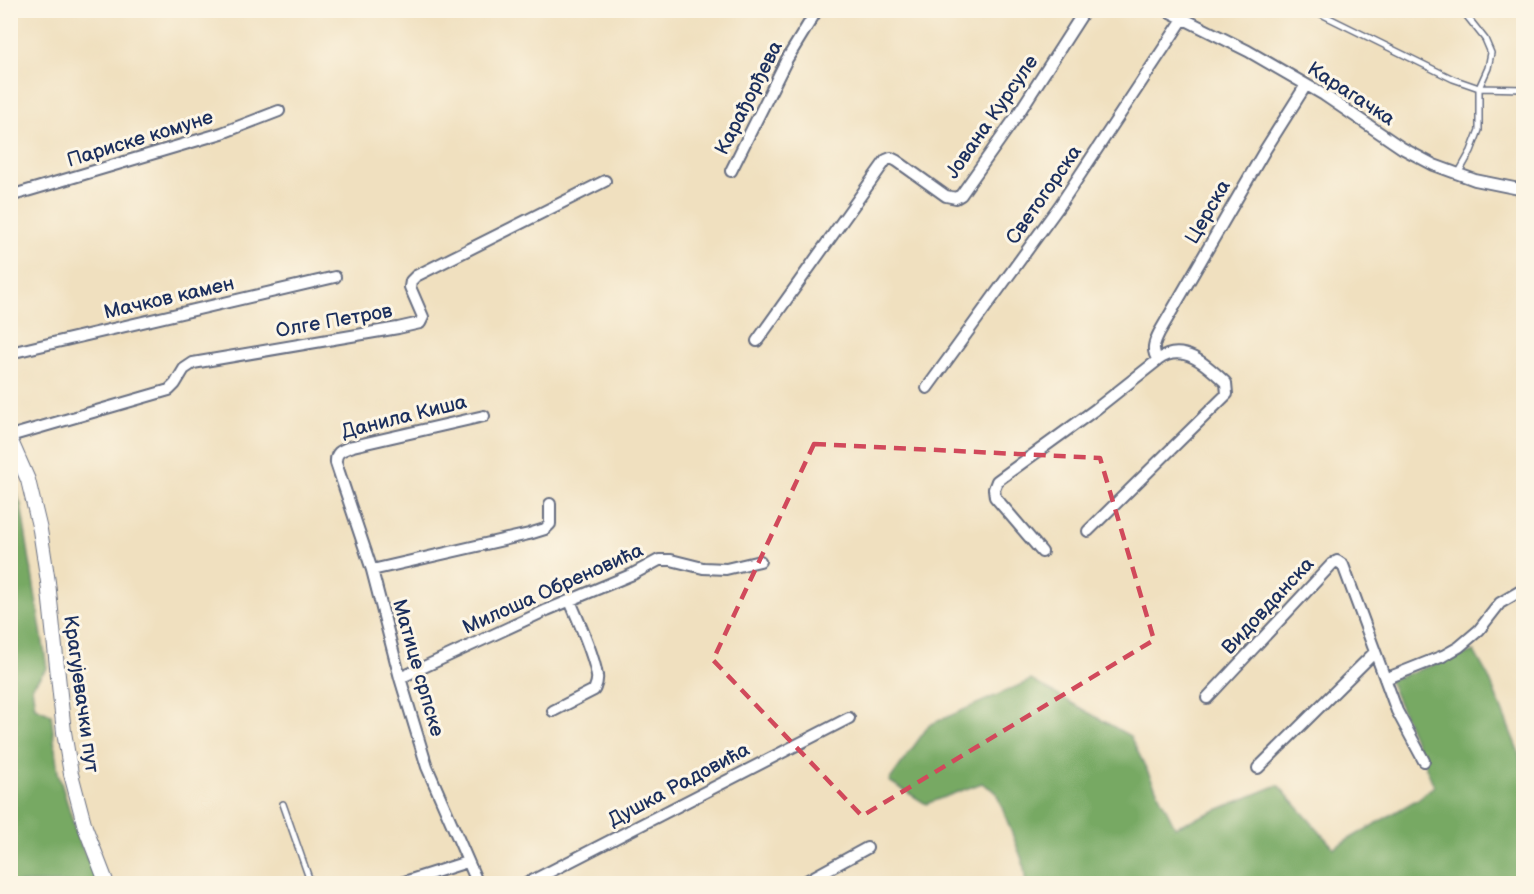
<svg xmlns="http://www.w3.org/2000/svg" width="1534" height="894" viewBox="0 0 1534 894" font-family="'Balsamiq Sans',sans-serif">
<style>
.forest{fill:#77a964;stroke:#496c61;stroke-width:1.5}
.lines{fill:none;stroke-linecap:round;stroke-linejoin:round}
.service-casing{stroke:#666d80;stroke-width:8}
.minor-casing{stroke:#666d80;stroke-width:14}
.secondary-casing{stroke:#666d80;stroke-width:16}
.service{stroke:#fff;stroke-width:5}
.minor{stroke:#fff;stroke-width:10}
.secondary{stroke:#fff;stroke-width:14}
.marked{fill:none;stroke:#d1495b;stroke-width:4.5;stroke-dasharray:12 8;stroke-linejoin:round}
.labels{text-anchor:middle;dominant-baseline:central;stroke-width:6;stroke-linejoin:round;paint-order:stroke}
.street-label{font-size:20px;fill:#1b2f5e;stroke:#fcf5e5}
</style>
<rect width="100%" height="100%" fill="#fcf5e5"/>
<filter id="ink" filterUnits="userSpaceOnUse"><feTurbulence type="fractalNoise" baseFrequency=".0167" numOctaves="2"/><feDisplacementMap in="SourceGraphic" scale="12" xChannelSelector="R" yChannelSelector="G"/><feConvolveMatrix kernelMatrix="1 2 1 2 8 2 1 2 1" color-interpolation-filters="sRGB"/></filter>
<filter id="wash" filterUnits="userSpaceOnUse"><feTurbulence type="fractalNoise" baseFrequency=".008" numOctaves="4" result="noise"/><feDisplacementMap in="SourceGraphic" scale="24" xChannelSelector="R" yChannelSelector="G"/><feGaussianBlur stdDeviation="1.35" result="paint"/><feColorMatrix in="noise" values="0 0 0 0 0 0 0 0 0 0 0 0 0 0 0 0 0 1.4 0 .05"/><feComposite in="paint" operator="in"/></filter>
<g filter="url(#wash)">
<rect width="100%" height="100%" fill="#f0e0bf"/>
<path class="forest" d="M11,479L21,505L47,668L32,687L35,707L51,714L58,773L79,841L99,883H11Z
M1474,651L1489,678L1519,753L1524,779L1523,861L1515,884L1026,883L1023,862L996,792L982,783L926,804L889,781L929,725L1031,680L1130,736L1175,827L1278,785L1334,848L1418,799L1434,786L1389,680Z"/>
</g>
<g filter="url(#ink)">
<g class="lines">
<g class="service-casing">
<path id="service" d="M1313,10L1453,79L1479,88L1524,89
M1458,174L1471,151L1479,130V88L1488,68L1491,53L1485,39L1462,10
M283,804L311,884"/>
</g>
<g class="minor-casing">
<path id="minor" d="M1166,10L1248,51L1324,95L1402,148L1434,165L1475,180L1524,190
M731,171L787,59L817,10
M10,196L222,133L279,111
M757,341L886,160L891,158L897,161L946,196L956,198L961,195L1018,114L1085,10
M10,353L335,277
M927,388L1060,205L1183,19
M10,436L169,390L175,384L184,369L193,363L398,328L420,323L423,317L410,287L411,281L416,276L605,181
M1088,531L1227,394L1226,383C1208,366 1183,341 1158,360
M1042,552L995,497L994,489L997,481L1096,409L1158,360C1151,350 1154,343 1159,333L1265,150L1306,85
M372,570L529,534L545,529L550,524V504
M400,678L547,610L633,574L659,560H671L703,568L726,569L760,561
M1385,679L1443,656L1459,647L1479,630L1500,603L1524,589
M1207,698L1332,564L1337,561L1343,565L1397,711L1424,761
M553,711L594,690C596,685 598,682 597,676C594,655 579,622 570,601
M1258,768L1375,652
M398,884L467,862
M478,884L427,767L400,678L372,570L336,463C335,451 343,450 353,446L484,416
M526,884L849,718
M801,884L867,848"/>
</g>
<g class="secondary-casing">
<path id="secondary" d="M10,439L28,480L40,530L48,582L64,732L71,774L85,827L107,884"/>
</g>
<use href="#service" class="service"/>
<use href="#minor" class="minor"/>
<use href="#secondary" class="secondary"/>
</g>
</g>
<path class="marked" d="M814,444L1100,458L1154,640L862,816L713,660Z"/>
<g class="labels">
<g class="street-label">
<text transform="translate(1351 94) rotate(33)">Карагачка</text>
<text transform="translate(749 98) rotate(-63)">Карађорђева</text>
<text transform="translate(992 117) rotate(-55)">Јована Курсуле</text>
<text transform="translate(140 139) rotate(-17)">Париске комуне</text>
<text transform="translate(1044 195) rotate(-55)">Светогорска</text>
<text transform="translate(1208 212) rotate(-60)">Церска</text>
<text transform="translate(169 298) rotate(-13)">Мачков камен</text>
<text transform="translate(334 321) rotate(-10)">Олге Петров</text>
<text transform="translate(404 417) rotate(-14)">Данила Киша</text>
<text transform="translate(553 589) rotate(-24)">Милоша Обреновића</text>
<text transform="translate(1268 606) rotate(-47)">Видовданска</text>
<text transform="translate(418 668) rotate(74)">Матице српске</text>
<text transform="translate(81 694) rotate(82)">Крагујевачки пут</text>
<text transform="translate(679 785) rotate(-28)">Душка Радовића</text>
</g>
</g>
<rect width="1534" height="894" fill="none" stroke="#fcf5e5" stroke-width="36"/>
</svg>
